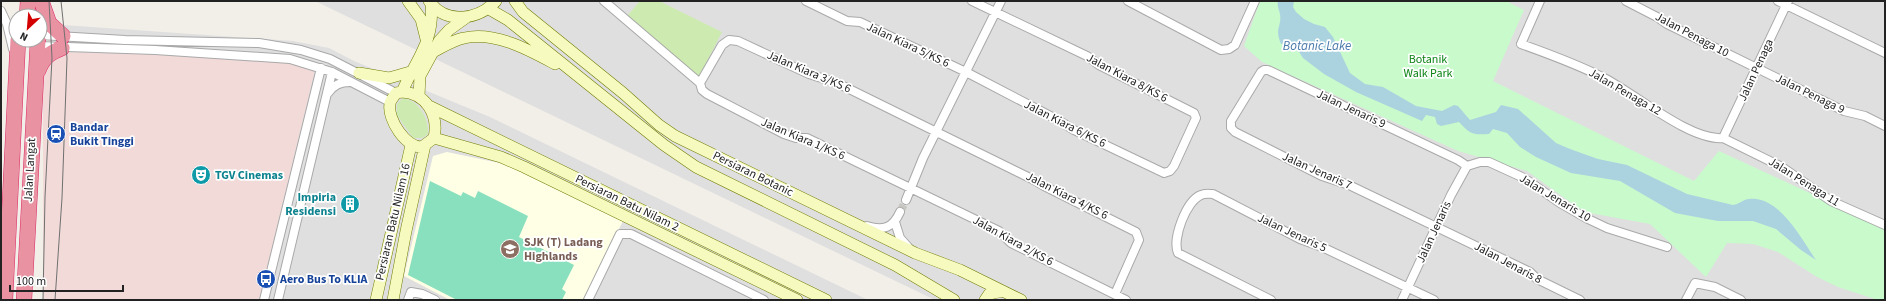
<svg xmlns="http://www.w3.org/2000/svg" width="1886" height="301" viewBox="0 0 1886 301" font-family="'Source Sans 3',sans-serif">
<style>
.residential{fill:#e0dfdf}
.commercial{fill:#f2dad9}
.education{fill:#ffffe5}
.grass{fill:#cdebb0}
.park{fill:#c8facc}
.pitch{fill:#88e0be}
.water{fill:#aad3df}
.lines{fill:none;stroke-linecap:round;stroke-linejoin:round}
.street-tunnel{stroke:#c8c6c1;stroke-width:8;stroke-dasharray:8 4;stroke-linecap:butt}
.street-casing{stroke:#a9a9a9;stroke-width:10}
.secondary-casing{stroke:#707d05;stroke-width:12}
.highway-casing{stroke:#dc2a67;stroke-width:16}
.street{stroke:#fff;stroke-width:8}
.secondary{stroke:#f7fabf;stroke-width:11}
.highway{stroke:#e892a2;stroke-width:15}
.tram{stroke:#707070;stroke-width:1}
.labels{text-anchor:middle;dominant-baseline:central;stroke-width:3.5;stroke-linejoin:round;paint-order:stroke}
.street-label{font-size:12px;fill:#222;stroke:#fff}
.park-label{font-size:12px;fill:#0c8416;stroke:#fff}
.transit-label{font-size:12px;font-weight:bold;fill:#164399;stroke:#fff;text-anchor:start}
.culture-label{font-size:12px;font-weight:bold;fill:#0d838f;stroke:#fff;text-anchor:start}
.education-label{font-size:12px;font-weight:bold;fill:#785e54;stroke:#fff;text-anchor:start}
.water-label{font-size:13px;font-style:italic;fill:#4a7aab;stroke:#fff}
</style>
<rect width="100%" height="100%" fill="#f2efe9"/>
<path class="residential" d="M315,1H1885V300H935Z
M63,25L293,41L329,48L354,61L490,117L868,300H43L44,131L42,95L61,52Z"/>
<path class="commercial" d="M61,52L242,57L283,61L315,70L259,300H43V70Z"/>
<path class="education" d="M447,152L509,165L623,221L583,300H450L404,276L433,156Z"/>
<path class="grass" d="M640,1H659L722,32L700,75H693L627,16Z
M403,98C419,101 429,118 428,134L422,138H413L397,115V104Z"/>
<path class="park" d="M1260,1H1506L1524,10L1493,81L1694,181L1719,151L1885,228V300H1878L1838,287L1817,277L1778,252L1753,244L1727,243L1706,277L1650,224L1584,212L1527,171L1458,151L1262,62L1244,46Z"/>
<path class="pitch" d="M430,181L461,196L463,192L475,198L478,191L528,216L519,237L574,265L562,289L566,292L562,300H457L408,275Z"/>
<path class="water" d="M1278,1H1294L1293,7L1296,12L1304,19L1314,24L1325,27L1333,37L1350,73L1365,84L1383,87L1416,106L1442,111L1454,105L1458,106L1470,120L1496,112L1501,105L1518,109L1556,143L1570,149L1598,159L1627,165L1687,194L1733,205C1739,204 1744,199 1749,199C1779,195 1802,240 1816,260L1801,250L1776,229L1753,221H1718L1675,213L1620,181L1571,173L1536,157L1520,147L1507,133L1493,129L1489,134C1472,135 1470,134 1459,122L1441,126L1437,124L1435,117L1426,115L1422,121L1356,92L1324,74L1303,58L1294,44H1281C1274,27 1282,28 1280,14C1279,9 1277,7 1278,1Z"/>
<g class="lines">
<path class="street-tunnel" d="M900,212L906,200"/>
<g class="street-casing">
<path id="street" d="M604,1L700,83
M806,1L847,21L860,22L966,72L1058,120L1074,130L1164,173L1170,171L1174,166L1196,118L1194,113L1099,65L1087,56L972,1
M1128,1L1221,50L1229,49L1235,45L1255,1
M1540,1L1521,44C1549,54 1577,64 1604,78C1634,93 1690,141 1723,138
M1626,1L1657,17L1667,24L1844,111L1865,116L1885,126
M1778,1L1885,53
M1,11L7,24L13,49
M40,35L125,40L259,43L301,50L330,59L396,93
M38,46L155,50L290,59L332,72L390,102
M700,83L722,45L729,40L738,41L809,74L837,83L1032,179L1044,186L1136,232L1139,240L1115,294
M700,83L702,90L707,94L784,134L796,138H807L999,231L1011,243L1126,300
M328,93C334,85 340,82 350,82
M1723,138L1782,167L1831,201L1885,225
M1723,138L1788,1
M1467,166L1458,160L1268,70H1264L1261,72L1231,121V128L1235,132L1322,176L1349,185L1530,272L1537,279L1580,300
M1467,166L1480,162H1489L1524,178L1560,203L1586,218L1607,228L1667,247
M906,200L923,158L1001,1
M895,222L900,238L909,248
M867,226C883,231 893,228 900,212
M264,300L321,68
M278,300L332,72
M408,300L411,292L422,294L435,300
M588,300L620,234H631L764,300
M1271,300L1178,253C1172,239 1186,201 1201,195C1205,193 1209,194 1213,194L1300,239L1322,247L1434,300
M1402,300L1451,195L1467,166
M1686,300L1695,283L1715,287L1741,300"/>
</g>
<g class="secondary-casing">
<path id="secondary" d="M408,1L421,19L426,39
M429,1C446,25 478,20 496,1
M515,1L523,12L623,93L659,125L675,136L915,253L960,270L1021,300
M489,9L508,20L664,145L696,167L895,265L954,300
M433,52C443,47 453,40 464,38C495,31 529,50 555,64
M359,73L389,78L410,72
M402,92C426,93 439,115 434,138L422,147C406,148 387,119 390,104C390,100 394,97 396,93Z
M402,92C416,59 435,41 431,4
M419,96L420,76L439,41L449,30L467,17
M429,106L826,300
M434,138L501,157L524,167L797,300
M376,300L411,145
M393,300L406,231L425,145
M985,300L989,294L1003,291"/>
</g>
<g class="highway-casing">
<path id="highway" d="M42,3L49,23L63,36
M27,16L28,1
M38,71C43,58 49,53 62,48
M5,300L18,40
M24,300L38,40"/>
</g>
<use href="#street" class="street"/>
<use href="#secondary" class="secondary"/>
<use href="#highway" class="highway"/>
<path class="tram" d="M43,300L45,197L52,58L49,1
M55,300L62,198L67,58L61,1"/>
</g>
<defs>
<g id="station-disc" transform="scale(1)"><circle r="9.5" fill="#1a4fb4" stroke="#fff"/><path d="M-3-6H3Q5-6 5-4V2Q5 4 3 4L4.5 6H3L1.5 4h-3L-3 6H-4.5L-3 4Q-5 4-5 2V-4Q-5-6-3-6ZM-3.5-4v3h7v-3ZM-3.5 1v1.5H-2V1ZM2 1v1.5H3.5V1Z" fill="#fff"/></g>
<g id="theatre-disc" transform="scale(1)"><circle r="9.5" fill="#0f9aa8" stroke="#fff"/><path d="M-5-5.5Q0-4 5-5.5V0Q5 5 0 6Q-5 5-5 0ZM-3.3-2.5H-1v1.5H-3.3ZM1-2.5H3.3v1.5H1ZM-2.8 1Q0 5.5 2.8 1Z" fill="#fff"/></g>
<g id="building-disc" transform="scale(1)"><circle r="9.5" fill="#0f9aa8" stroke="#fff"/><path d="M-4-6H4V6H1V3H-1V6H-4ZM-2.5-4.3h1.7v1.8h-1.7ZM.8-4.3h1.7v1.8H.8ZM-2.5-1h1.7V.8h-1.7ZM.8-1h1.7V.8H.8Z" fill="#fff"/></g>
<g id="school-disc" transform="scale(1)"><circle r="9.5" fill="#8d6e63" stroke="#fff"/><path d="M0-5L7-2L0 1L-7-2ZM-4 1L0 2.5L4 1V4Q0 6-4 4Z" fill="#fff"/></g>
<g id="bus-disc" transform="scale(1)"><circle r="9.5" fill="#1a4fb4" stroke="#fff"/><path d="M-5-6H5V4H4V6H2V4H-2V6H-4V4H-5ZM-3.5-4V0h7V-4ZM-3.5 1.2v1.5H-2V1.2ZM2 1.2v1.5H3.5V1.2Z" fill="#fff"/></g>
</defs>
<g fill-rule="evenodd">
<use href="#station-disc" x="56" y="134"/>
<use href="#theatre-disc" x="201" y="175"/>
<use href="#building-disc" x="350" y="204"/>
<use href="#school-disc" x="510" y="249"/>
<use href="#bus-disc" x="266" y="279"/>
</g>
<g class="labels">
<g class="street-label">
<text transform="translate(1692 35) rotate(28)">Jalan Penaga 10</text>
<text transform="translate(908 45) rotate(25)">Jalan Kiara 5/KS 6</text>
<text transform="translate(1756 70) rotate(-65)">Jalan Penaga</text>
<text transform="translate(809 72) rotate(23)">Jalan Kiara 3/KS 6</text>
<text transform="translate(1127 78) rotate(28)">Jalan Kiara 8/KS 6</text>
<text transform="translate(1625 92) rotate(30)">Jalan Penaga 12</text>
<text transform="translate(1810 94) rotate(26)">Jalan Penaga 9</text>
<text transform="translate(1351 109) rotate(25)">Jalan Jenaris 9</text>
<text transform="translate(1065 124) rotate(27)">Jalan Kiara 6/KS 6</text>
<text transform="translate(803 139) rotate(23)">Jalan Kiara 1/KS 6</text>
<text transform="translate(30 170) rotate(-87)">Jalan Langat</text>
<text transform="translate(1317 171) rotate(24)">Jalan Jenaris 7</text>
<text transform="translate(753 174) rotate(26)">Persiaran Botanic</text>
<text transform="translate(1804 182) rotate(32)">Jalan Penaga 11</text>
<text transform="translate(1067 196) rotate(27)">Jalan Kiara 4/KS 6</text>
<text transform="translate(1555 198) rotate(31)">Jalan Jenaris 10</text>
<text transform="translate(627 203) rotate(26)">Persiaran Batu Nilam 2</text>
<text transform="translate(393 222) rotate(-77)">Persiaran Batu Nilam 16</text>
<text transform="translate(1434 232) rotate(-65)">Jalan Jenaris</text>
<text transform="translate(1292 233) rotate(25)">Jalan Jenaris 5</text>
<text transform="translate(1013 241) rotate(29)">Jalan Kiara 2/KS 6</text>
<text transform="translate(1508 263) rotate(28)">Jalan Jenaris 8</text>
</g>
<g class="park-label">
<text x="1428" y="59">Botanik<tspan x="1428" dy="14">Walk Park</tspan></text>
</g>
<g class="transit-label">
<text x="70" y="127">Bandar<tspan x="70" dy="14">Bukit Tinggi</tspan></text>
<text x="280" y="279">Aero Bus To KLIA</text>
</g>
<g class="culture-label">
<text x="215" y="175">TGV Cinemas</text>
<text x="336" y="197" text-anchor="end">Impiria<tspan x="336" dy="14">Residensi</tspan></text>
</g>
<g class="education-label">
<text x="524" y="242">SJK (T) Ladang<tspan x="524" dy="14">Highlands</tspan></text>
</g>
<g class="water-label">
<text x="1317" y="46">Botanic Lake</text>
</g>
</g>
<rect width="1886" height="301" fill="none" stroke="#222222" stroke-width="4"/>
<g transform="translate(28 28) rotate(206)"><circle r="19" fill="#ffffff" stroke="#a7a7a7"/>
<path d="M0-3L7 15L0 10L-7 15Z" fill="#d40000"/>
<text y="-6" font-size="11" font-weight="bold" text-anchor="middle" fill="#222222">N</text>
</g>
<path d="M10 285v6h113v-6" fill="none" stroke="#222222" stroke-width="2"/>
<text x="16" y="285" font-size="12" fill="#222222" stroke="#ffffff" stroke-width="3" paint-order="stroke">100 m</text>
</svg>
